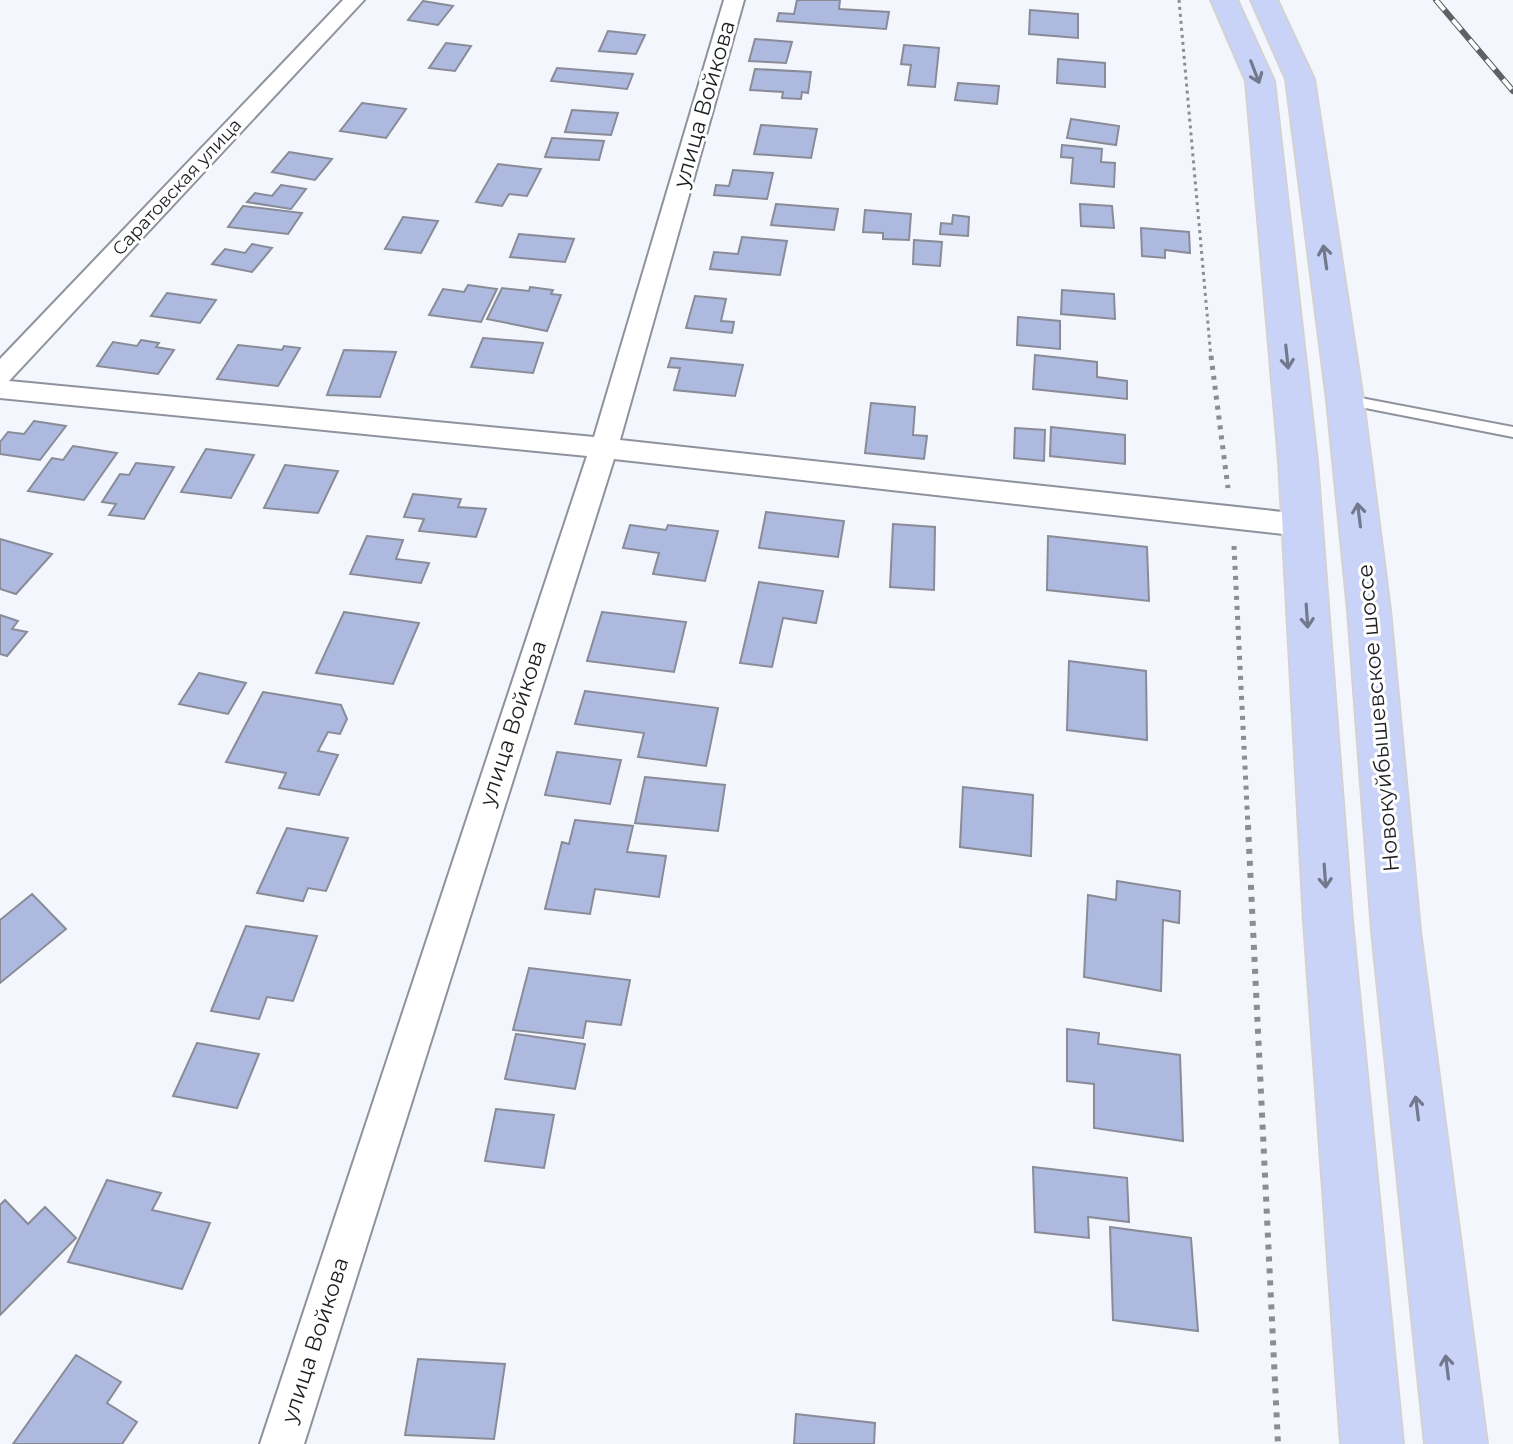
<svg xmlns="http://www.w3.org/2000/svg" width="1513" height="1444" viewBox="0 0 1513 1444" font-family="Montserrat,sans-serif">
<style>
.building{fill:#aeb9df;stroke:#898c97;stroke-width:2}
.lines{fill:none;stroke-linecap:round;stroke-linejoin:round}
.lane-casing{stroke:#8f929d;stroke-width:4}
.street-casing{stroke:#8f929d;stroke-width:4}
.primary-casing{stroke:#d2d2d3;stroke-width:4}
.path-far2{stroke:#8b8d93;stroke-width:3;stroke-dasharray:3 4;stroke-linecap:butt}
.path-far1{stroke:#8b8d93;stroke-width:5;stroke-dasharray:4 6;stroke-linecap:butt}
.path{stroke:#8b8d93;stroke-width:6;stroke-dasharray:5 7;stroke-linecap:butt}
.lane{fill:#fff;fill-rule:evenodd}
.street{fill:#fff;fill-rule:evenodd}
.primary{fill:#c8d3f7;fill-rule:evenodd}
.rail-casing{stroke:#5f6166;stroke-width:6}
.rail{stroke:#fff;stroke-width:4;stroke-dasharray:13;stroke-linecap:butt}
.oneway{stroke:#72798d}
.labels{text-anchor:middle;dominant-baseline:central;stroke-width:6;stroke-linejoin:round;paint-order:stroke}
.far-street-label{font-size:18px;fill:#1d1f23;stroke:#fff}
.street-label{font-size:22px;fill:#1d1f23;stroke:#fff}
</style>
<rect width="100%" height="100%" fill="#f3f6fd"/>
<path class="building" d="M797,0H840L839,9L889,12L886,29L777,21L779,13L794,14Z
M423,1L453,6L438,25L408,20Z
M1030,10L1078,14V38L1029,34Z
M608,31L645,35L636,54L599,51Z
M755,39L792,42L786,63L749,61Z
M446,43L471,46L455,71L429,68Z
M904,45L939,48L935,87L908,85L911,65L901,64Z
M1058,59L1105,63V87L1057,83Z
M557,68L633,74L627,89L551,81Z
M755,69L811,72L808,93L802,92L801,99L782,98L783,92L750,90Z
M958,83L999,86L997,104L955,100Z
M362,103L406,109L386,138L340,131Z
M572,110L618,113L611,135L565,132Z
M1071,119L1119,126L1116,145L1067,138Z
M761,125L817,129L811,158L754,154Z
M552,138L604,141L599,160L545,157Z
M1062,145L1102,149L1101,162L1115,163L1114,187L1071,183L1073,158L1061,157Z
M289,152L332,159L315,180L272,172Z
M498,164L541,169L527,196L509,194L502,206L476,202Z
M733,170L773,173L767,199L714,195L716,185L729,186Z
M281,185L306,189L291,209L247,202L255,193L272,196Z
M776,204L838,209L834,230L771,225Z
M1080,204L1112,206L1114,228L1081,226Z
M243,206L302,213L288,234L228,227Z
M865,210L911,214L909,240L883,239V233L863,232Z
M953,215L969,217L968,236L940,234L941,223L952,224Z
M403,217L438,221L421,253L385,249Z
M1141,228L1189,232L1190,253L1165,250V258L1142,256Z
M519,234L574,239L565,262L510,257Z
M742,237L787,241L780,275L710,269L714,252L738,254Z
M914,240L942,242L940,266L913,264Z
M252,244L272,248L252,272L212,264L225,249L245,253Z
M468,285L497,289L481,322L429,315L443,289L464,292Z
M530,287L553,290L551,294L561,295L547,331L487,319L502,288L529,291Z
M1062,290L1114,294L1115,319L1061,314Z
M167,293L216,300L200,323L151,316Z
M695,296L726,299L721,321L734,322L732,333L686,328Z
M1018,317L1060,321V349L1017,345Z
M483,338L543,343L533,373L471,367Z
M141,340L159,343L156,347L174,350L158,374L97,366L113,342L137,346Z
M238,345L282,350L284,346L300,348L278,386L217,379Z
M344,350L396,352L380,397L327,395Z
M1035,355L1097,362V377L1127,381V399L1033,389Z
M671,358L743,365L735,396L674,390L680,368L668,367Z
M871,403L915,407L913,435L927,436L924,459L865,453Z
M34,421L66,426L40,460L0,454V442L8,432L24,434Z
M1051,427L1125,435V464L1050,456Z
M1015,428L1045,430L1044,461L1014,458Z
M73,446L117,453L84,500L28,491L52,458L63,460Z
M206,449L254,455L231,498L181,492Z
M136,463L174,467L144,519L109,515L116,504L102,502L120,474L129,475Z
M285,465L338,471L318,513L264,508Z
M413,494L461,499L458,507L486,509L476,537L419,531L424,519L404,517Z
M766,512L844,521L838,557L759,548Z
M893,524L935,527L934,590L890,587Z
M630,525L666,530L668,525L718,531L705,581L653,574L659,553L623,548Z
M367,536L403,540L396,559L429,563L421,583L350,574Z
M1048,536L1147,547L1149,601L1047,590Z
M0,539L52,554L16,594L0,589Z
M759,582L823,591L816,623L783,618L772,667L740,663Z
M344,612L419,623L393,684L316,673Z
M602,612L686,622L674,672L587,661Z
M0,615L18,621L12,629L27,632L7,656L0,654Z
M1069,661L1146,671L1147,740L1067,730Z
M199,673L246,683L228,714L179,704Z
M585,691L718,708L706,766L638,757L644,733L575,724Z
M263,692L341,705L347,719L340,734L328,732L318,751L338,755L319,795L279,788L286,773L226,762Z
M557,752L621,760L610,804L545,795Z
M645,777L725,785L718,831L635,823Z
M963,787L1033,795L1031,856L960,847Z
M575,820L633,826L627,852L666,856L659,897L595,889L590,914L545,909L562,842L569,844Z
M287,828L348,838L326,891L308,888L303,901L257,893Z
M1117,881L1180,891L1179,923L1163,920L1161,991L1084,977L1088,895L1116,900Z
M32,894L66,929L0,983V920Z
M246,926L317,936L293,1001L267,997L259,1019L211,1011Z
M529,968L630,980L621,1025L586,1021L583,1038L513,1030Z
M1067,1029L1099,1033L1098,1044L1180,1055L1183,1141L1094,1128V1084L1067,1081Z
M516,1034L585,1044L575,1089L505,1079Z
M197,1043L259,1054L237,1108L173,1096Z
M496,1109L554,1115L544,1168L485,1161Z
M1033,1167L1127,1178L1129,1222L1088,1217L1089,1238L1035,1232Z
M107,1180L161,1193L152,1210L210,1223L182,1289L68,1262Z
M5,1200L28,1224L45,1207L76,1238L0,1315V1205Z
M1110,1227L1191,1238L1198,1331L1113,1320Z
M76,1355L121,1382L107,1403L137,1422L122,1444H13Z
M418,1359L505,1364L494,1439L405,1435Z
M796,1414L875,1423L874,1444H794Z"/>
<g class="lines">
<g class="lane-casing">
<path id="lane" d="M1345,395L1513,427V437L1340,403L1338,400Z"/>
</g>
<g class="street-casing">
<path id="street" d="M343,0H364L9,381L594,437L724,0H744L620,440L1301,514L1311,518L1315,525L1311,532L1301,536L614,459L304,1444H260L587,456L0,398V359Z"/>
</g>
<g class="primary-casing">
<path id="primary" d="M1211,0H1237L1274,81L1317,461L1352,921L1403,1444H1341L1304,921L1279,461L1246,81Z
M1251,0H1277L1314,79L1363,400L1390,610L1420,931L1487,1444H1425L1372,931L1348,610L1327,400L1286,79Z"/>
</g>
<path class="path-far2" d="M1179,0L1211,358"/>
<path class="path-far1" d="M1211,356L1228,488
M1234,546L1248,827"/>
<path class="path" d="M1248,825L1278,1444"/>
<use href="#lane" class="lane"/>
<use href="#street" class="street"/>
<use href="#primary" class="primary"/>
<g class="rail-casing">
<path id="rail" d="M1436,0L1513,91"/>
</g>
<use href="#rail" class="rail"/>
</g>
<defs><path id="oneway-shaft" d="M-6 0H5M1.5-3L5.5 0L1.5 3" fill="none" stroke-width="1.6" stroke-linecap="round" stroke-linejoin="round" transform="scale(2)"/></defs>
<g class="oneway">
<use href="#oneway-shaft" transform="translate(1255 72) rotate(69)"/>
<use href="#oneway-shaft" transform="translate(1325 257) rotate(-98)"/>
<use href="#oneway-shaft" transform="translate(1287 357) rotate(84)"/>
<use href="#oneway-shaft" transform="translate(1359 515) rotate(-97)"/>
<use href="#oneway-shaft" transform="translate(1307 616) rotate(86)"/>
<use href="#oneway-shaft" transform="translate(1325 876) rotate(86)"/>
<use href="#oneway-shaft" transform="translate(1417 1108) rotate(-97)"/>
<use href="#oneway-shaft" transform="translate(1447 1367) rotate(-97)"/>
</g>
<g class="labels">
<g class="far-street-label">
<text transform="translate(177 187) rotate(-47)">Саратовская улица</text>
</g>
<g class="street-label">
<text transform="translate(704 104) rotate(-74)">улица Войкова</text>
<text transform="translate(1378 718) rotate(-95)">Новокуйбышевское шоссе</text>
<text transform="translate(513 723) rotate(-72)">улица Войкова</text>
<text transform="translate(315 1340) rotate(-72)">улица Войкова</text>
</g>
</g>
</svg>
